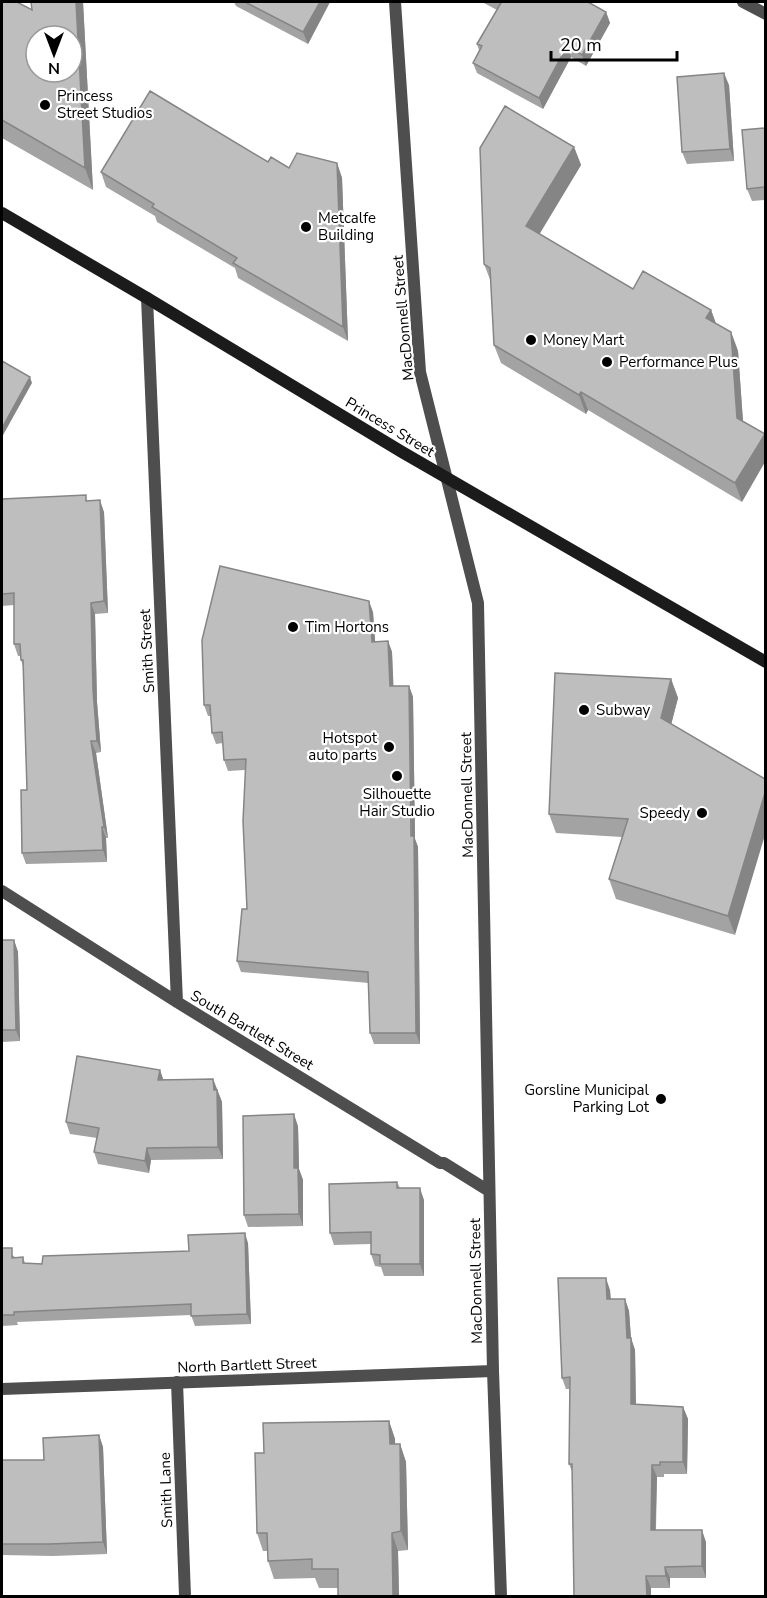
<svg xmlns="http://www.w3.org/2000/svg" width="767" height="1598" viewBox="0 0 767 1598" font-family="'Nunito Sans',sans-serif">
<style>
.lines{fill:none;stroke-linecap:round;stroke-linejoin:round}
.lane{stroke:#4e4e4e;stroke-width:12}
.street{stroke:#4e4e4e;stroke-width:12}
.secondary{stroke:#1b1b1b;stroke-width:12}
.wall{fill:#a3a3a3}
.shaded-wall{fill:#858585}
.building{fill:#bebebe;stroke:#858585;stroke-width:1.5;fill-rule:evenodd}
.poi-dot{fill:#000;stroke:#fff;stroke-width:2}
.labels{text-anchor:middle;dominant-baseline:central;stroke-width:4.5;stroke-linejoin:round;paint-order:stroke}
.poi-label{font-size:15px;fill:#000;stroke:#fff;text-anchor:start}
.street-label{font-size:15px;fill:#000;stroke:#fff}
</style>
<rect width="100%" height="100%" fill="#fff"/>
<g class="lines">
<path class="lane" d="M177,1382L185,1596"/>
<path class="street" d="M395,2L420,372L478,603L493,1371L501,1596
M743,2L766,14
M147,298L177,1002
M2,891L177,1002L440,1163H444L489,1191
M2,1389L493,1371"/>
<path class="secondary" d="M2,213L147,298L402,452L766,662"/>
</g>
<path class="wall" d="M2,2L32,10L31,2H83L93,190L2,138Z
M234,2H330L308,44L236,6Z
M482,2H588L606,12L610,23L586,66L571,57L543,109L477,73L473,63L479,50L477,44L497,10Z
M729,85L734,161L687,164L682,152Z
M765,128V200L752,201L747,189Z
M574,147L581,165L539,234L633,289L711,310L716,324L731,332L738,351L743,421L742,502L588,410L586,414L501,363L494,345L491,282L484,264Z
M268,162L289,168L337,163L342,178L348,341L238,278L235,268L157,222L155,216L106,187L101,172Z
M2,499L88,501L104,512L108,613L95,614L97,702L101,752L96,753L108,838H106L107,862L26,864L22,853L27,790L23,666L21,660L20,656H18L14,644V605L2,606Z
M373,612L375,642L388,641L392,652L393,686H409L413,697L415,839L418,847L420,1044H374L370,1033L369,983L241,972L237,961L247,909L245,770L228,771L224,760L223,743L216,744L212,733L211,716H208L204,705Z
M671,679L678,698L671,724L735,935L616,899L609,879L622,837L556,833L549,814Z
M2,940H14L18,952L20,1041L2,1042Z
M160,1070L163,1079H213L222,1102L223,1159L151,1160L149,1173L98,1164L94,1152L97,1138L70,1134L66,1122Z
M298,1126L299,1169L303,1180V1226L248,1227L244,1215Z
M397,1182L400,1188L424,1200V1276H384L381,1267L375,1266L371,1254V1244L334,1245L330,1233Z
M248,1243L251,1324L195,1326L191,1315L17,1322L18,1325L2,1326V1248L15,1257H23L25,1263L42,1264L189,1251Z
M610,1290L611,1299H625L629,1311L631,1338L635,1350L636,1404L683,1407L688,1419L687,1474H664V1477H657L656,1530L706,1542V1578H670V1588H651V1596H574L572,1471L569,1464L570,1389H566L562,1378Z
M389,1421L395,1439V1444H400L406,1462L408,1550L398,1551L399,1596L338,1588H319L315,1578L274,1579L268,1561V1551H263L257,1533L264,1453Z
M99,1435L103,1447L107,1554L53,1556L2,1555V1460H44Z"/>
<path class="shaded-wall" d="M76,2H83L93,190L85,168Z
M320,2H330L308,44L303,32Z
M606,12L610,23L586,66L582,55Z
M567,46L571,57L543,109L539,98Z
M724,73L729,85L734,161L730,149Z
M574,147L581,165L533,245L526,226Z
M337,163L342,178L348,341L343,327Z
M711,310L718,329L706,318Z
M731,332L738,351L744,436L737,418Z
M30,377L32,383L2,437V428Z
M581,392L588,410L586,414L579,395Z
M765,434V462L742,502L735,483Z
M100,500L104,512L108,613L104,601Z
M369,601L373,612L376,653L372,642Z
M91,603L95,614L97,702L101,752L97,741L93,690Z
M388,641L392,652L394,697L390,686Z
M671,679L678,698L668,737L661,718Z
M409,686L413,697L415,839L418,847L420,1044L416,1033Z
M91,741L96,753L108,838L104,827Z
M765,793V835L735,935L728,916Z
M102,827L106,838L107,862L103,850Z
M14,940L18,952L20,1041L16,1030Z
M160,1070L164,1082L158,1080Z
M213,1079L222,1102L223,1159L218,1147Z
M294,1114L298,1126L299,1169L303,1180V1226L299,1214L294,1168Z
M147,1148L151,1160L149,1173L145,1161Z
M420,1188L424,1200V1276L420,1264Z
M245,1233L248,1243L251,1324L247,1314Z
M606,1278L610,1290L611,1311L607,1299Z
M625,1299L629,1311L631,1339V1338L635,1350L636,1416L631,1404Z
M683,1407L688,1419L687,1474L683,1462Z
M389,1421L395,1439L396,1463L390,1444Z
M99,1435L103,1447L107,1554L103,1542Z
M400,1444L406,1462L408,1550L401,1531Z
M652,1465L657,1477L655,1542L651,1530Z
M702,1530L706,1542V1578L702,1566Z
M392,1533L398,1551L399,1596H393Z
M665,1567L670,1578V1588L666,1576Z
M646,1576L651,1588V1596H647Z"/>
<path class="building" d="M2,2H17L32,10L31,2H76L85,168L2,120ZM36,36H72V72H36Z
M245,2H320L303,32Z
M497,2H588L606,12L582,55L567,46L539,98L473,63L482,46L477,44L501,3Z
M724,73L730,149L682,152L677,77Z
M150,91L268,162L271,157L289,168L297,153L337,163L343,327L233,263L237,258L152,207L154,204L101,172Z
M505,106L574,147L526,226L633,289L643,271L711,310L706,318L731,332L737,418L765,434L735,483L581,392L579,395L494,345L490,268L484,264L480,148Z
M765,128V187L747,189L742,130Z
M2,361L30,377L2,428Z
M86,495V501L100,500L104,601L91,603L93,690L97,741H91L104,827H102L103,850L22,853L21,790H27L23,660H21L20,644H14V593L2,594V499Z
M220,566L369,601L372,642L388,641L390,686H409L411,836H414L416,1033H370L368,972L237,961L242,909H247L243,821L246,759L224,760L222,732L212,733L210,705H204L202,640Z
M555,673L671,679L661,718L765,779V793L728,916L609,879L628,819L549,814Z
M2,940H14L16,1030H2Z
M77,1056L160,1070L158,1080L213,1079L214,1090H217L218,1147L147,1148L145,1161L94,1152L99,1128L66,1122Z
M294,1114V1168H298L299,1214L244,1215L243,1116Z
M397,1182V1188H420V1264H380V1255L371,1254V1232L330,1233L329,1184Z
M245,1233L247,1314L191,1316V1304L14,1312V1315H2V1248H12V1258L23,1257V1263L42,1264L43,1256L189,1251L188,1235Z
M558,1278H606L607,1299H625L627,1338H631V1404L683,1407V1462H660V1465H652L651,1530H702V1566L665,1567L666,1576H646L647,1596H574L572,1464H569L570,1377L562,1378Z
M389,1421L390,1444H400L401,1531L392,1533L393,1596H338V1569H312V1559L268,1561L267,1533H257L255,1453H264L263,1423Z
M99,1435L103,1542L49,1544H2V1460H44L43,1438Z"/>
<g class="poi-dot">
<circle cx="45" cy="105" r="6"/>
<circle cx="306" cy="227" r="6"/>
<circle cx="531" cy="340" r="6"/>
<circle cx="607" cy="362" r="6"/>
<circle cx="293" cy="627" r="6"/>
<circle cx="584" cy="710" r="6"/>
<circle cx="389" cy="747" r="6"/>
<circle cx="397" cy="776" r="6"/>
<circle cx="702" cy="813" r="6"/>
<circle cx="661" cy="1099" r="6"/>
</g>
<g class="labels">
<g class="poi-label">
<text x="57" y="96">Princess<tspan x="57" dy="17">Street Studios</tspan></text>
<text x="318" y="218">Metcalfe<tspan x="318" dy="17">Building</tspan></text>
<text x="543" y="340">Money Mart</text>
<text x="619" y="362">Performance Plus</text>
<text x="305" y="627">Tim Hortons</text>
<text x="596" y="710">Subway</text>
<text x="377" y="738" text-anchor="end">Hotspot<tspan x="377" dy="17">auto parts</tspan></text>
<text x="397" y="794" text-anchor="middle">Silhouette<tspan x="397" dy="17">Hair Studio</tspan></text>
<text x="690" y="813" text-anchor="end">Speedy</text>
<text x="649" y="1090" text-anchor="end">Gorsline Municipal<tspan x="649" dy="17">Parking Lot</tspan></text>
</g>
<g class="street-label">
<text transform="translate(403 318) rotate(-95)">MacDonnell Street</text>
<text transform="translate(390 427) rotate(31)">Princess Street</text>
<text transform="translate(147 651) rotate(-93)">Smith Street</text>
<text transform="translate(467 795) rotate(-91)">MacDonnell Street</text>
<text transform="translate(252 1030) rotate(31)">South Bartlett Street</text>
<text transform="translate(476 1281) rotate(-91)">MacDonnell Street</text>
<text transform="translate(247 1365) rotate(-2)">North Bartlett Street</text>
<text transform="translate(166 1490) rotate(-92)">Smith Lane</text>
</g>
</g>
<rect width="767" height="1598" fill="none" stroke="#000000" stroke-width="6"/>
<g transform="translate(54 54) rotate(180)"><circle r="28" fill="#ffffff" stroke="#999999" stroke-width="1.5"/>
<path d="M0-4.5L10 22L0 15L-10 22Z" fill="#000000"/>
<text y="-9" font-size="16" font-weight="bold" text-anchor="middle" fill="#000000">N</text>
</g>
<path d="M551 51v9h126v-9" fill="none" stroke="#000000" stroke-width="3"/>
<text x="560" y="51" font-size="18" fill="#000000" stroke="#ffffff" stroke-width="4.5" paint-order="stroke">20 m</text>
</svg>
